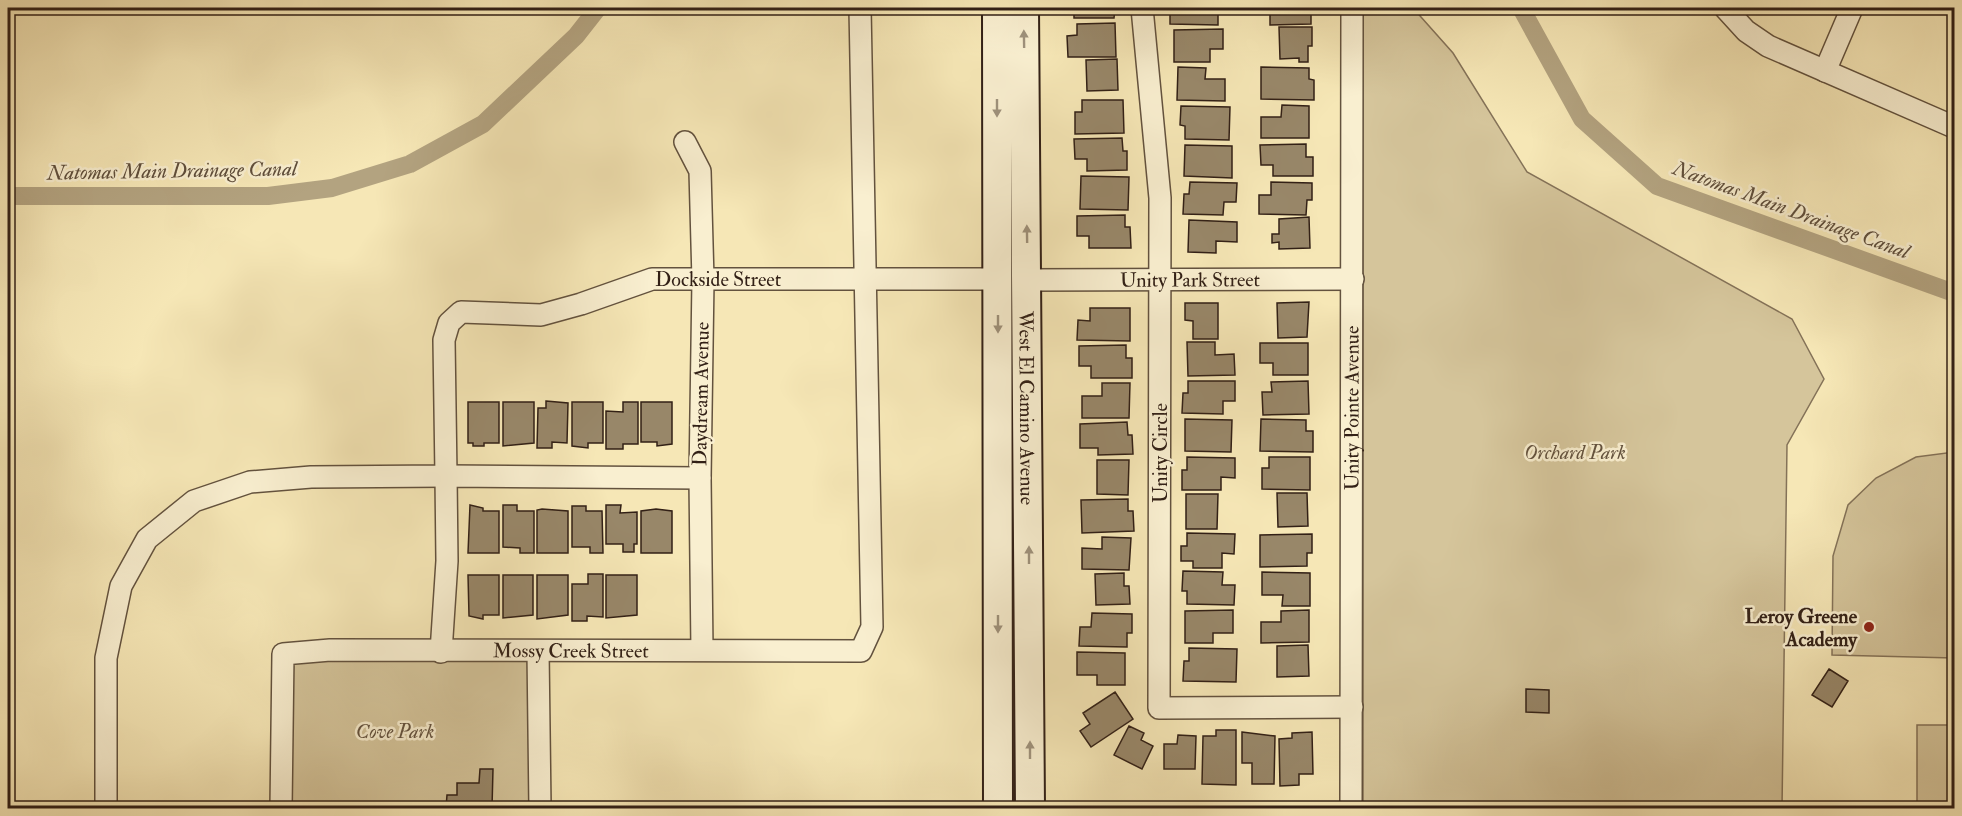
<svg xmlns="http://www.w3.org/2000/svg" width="1962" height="816" viewBox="0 0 1962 816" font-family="'IM FELL Double Pica',serif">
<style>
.green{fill:#d5c59b;stroke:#847258;stroke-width:1.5}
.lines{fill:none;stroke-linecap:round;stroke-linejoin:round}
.canal{stroke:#b3a380;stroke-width:18}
.building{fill:#988769;stroke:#322016;stroke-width:1.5}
.street-casing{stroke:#63523e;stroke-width:24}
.secondary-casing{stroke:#322016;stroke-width:32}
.street{stroke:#f9efd0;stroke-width:21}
.secondary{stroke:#f9efd0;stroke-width:28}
.oneway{fill:#9f927c}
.poi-dot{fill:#8f2418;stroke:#f9efd0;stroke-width:2}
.labels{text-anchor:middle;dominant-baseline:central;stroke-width:5;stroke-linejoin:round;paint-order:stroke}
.street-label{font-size:20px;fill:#322016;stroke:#f9efd0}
.park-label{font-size:20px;font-style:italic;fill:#63523e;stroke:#f9efd0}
.poi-label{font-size:20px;font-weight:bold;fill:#322016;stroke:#f9efd0;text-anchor:end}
.water-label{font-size:21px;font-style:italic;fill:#5f4e3b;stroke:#f9efd0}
</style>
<rect width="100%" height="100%" fill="#f6e7b6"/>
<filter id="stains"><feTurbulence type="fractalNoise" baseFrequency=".00333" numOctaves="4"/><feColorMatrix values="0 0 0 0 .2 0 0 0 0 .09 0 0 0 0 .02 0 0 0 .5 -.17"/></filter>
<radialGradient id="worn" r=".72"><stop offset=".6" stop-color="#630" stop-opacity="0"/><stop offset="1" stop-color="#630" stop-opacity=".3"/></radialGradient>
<path class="green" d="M1363,8H1413L1453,53L1527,172L1792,319L1824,379L1787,445L1782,808H1363Z
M1954,452V658L1832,655L1833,556L1848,505L1876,478L1916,457Z
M538,651V808H284L283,654Z
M1917,725H1954V808H1917Z"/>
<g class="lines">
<path class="canal" d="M1521,8L1582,119L1657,186L1954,293
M8,196H268L332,188L410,164L483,124L576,36L598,8"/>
</g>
<path class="building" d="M1074,8H1115L1114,18H1074Z
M1170,8H1218V25L1170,24Z
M1258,8H1311V24L1270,25V11L1258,12Z
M1115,23L1116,57H1068L1067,36L1077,35V24Z
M1279,27H1312V46H1308V62H1299V58L1280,59Z
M1223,29V49H1210V62H1174V30Z
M1117,59L1118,90L1087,91L1086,60Z
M1178,67L1206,68L1205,79H1225V101L1177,100Z
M1261,67L1309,68V79L1314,80V100L1261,99Z
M1082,100H1123L1124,133L1075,134V112H1082Z
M1282,105L1309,106V138H1261V117H1281Z
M1181,106L1230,107L1229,140L1185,139V126L1180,125Z
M1122,138L1123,151H1127V170L1087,171V159H1075L1074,139Z
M1306,144V157H1313V176H1273V165H1261L1260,145Z
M1185,145L1232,146V178L1184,176Z
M1081,176L1129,177L1128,210L1080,209Z
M1190,182L1237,183L1236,202H1224L1223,215L1183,214L1184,194H1189Z
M1271,182L1312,183V200H1307L1306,215L1259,214V195H1271Z
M1125,215V227H1130L1131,248H1089V236H1077V216Z
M1309,217L1310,248L1279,249V242L1272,243V234H1279V219Z
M1189,220L1237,222V242L1216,241V253L1188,252Z
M1309,302L1307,337L1278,338L1277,303Z
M1185,303H1218V339H1193V321L1185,320Z
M1090,308H1130V341L1077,340L1078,320L1090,321Z
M1187,342H1215V355L1234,354L1235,375L1188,376Z
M1260,343H1308V375H1273V363H1260Z
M1126,345V358H1132V378H1091V366H1079V346Z
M1188,381H1235V401H1223V414L1182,413L1183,393H1188Z
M1308,381L1309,414L1263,415L1262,392H1272L1271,382Z
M1102,383H1130L1129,418H1082V396H1102Z
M546,401L568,403L567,443L552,442V448H537L538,408H546Z
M468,402H499V443H484V446H473V443H468Z
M503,402H534V443L503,446Z
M572,402H603V443H588V448L572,446Z
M623,402H638V444H623V449H606V411L623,412Z
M641,402H672V444L657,446V442H641Z
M1185,419L1232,420L1231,452L1185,451Z
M1261,419L1306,420V431H1313V452L1260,451Z
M1127,422L1128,435H1132L1133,454L1098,455V448H1080V424Z
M1187,457L1235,458V478L1221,477V490H1182V470H1187Z
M1269,457H1310V490L1262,489V468H1269Z
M1097,460H1129L1128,495L1097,494Z
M1277,493H1307L1308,526L1278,527Z
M1186,494H1218L1217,529H1186Z
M1128,499V511H1133L1134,531L1082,533L1081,500Z
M470,505L483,508V511H499V553H468Z
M503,505H517V511H534V553H520V548L503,547Z
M606,505H621L620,513L637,512V544H634V552H623V544H606Z
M572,506H586V511H602L603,553H590V547H572Z
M542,509L568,511V553H537V510Z
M656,509L672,511V553H641V511Z
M1187,533L1235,534L1234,554L1222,553V568H1193V561H1181V546H1187Z
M1312,534V553H1307V566L1260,567V535Z
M1102,537L1131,538L1129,570L1082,569V548L1102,549Z
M1183,571L1223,572L1222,585H1235L1234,605L1187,604V591H1182Z
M1262,572L1310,573V606H1282L1283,595H1262Z
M1124,573V586H1129L1130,604L1096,605L1095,574Z
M588,574H603V617L587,616V621H572V584H588Z
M468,575H499V615H483V619L469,616Z
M503,575H533V615L503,618Z
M537,575H568V615L537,619Z
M606,575H637V615L606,618Z
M1233,610V633H1213V643H1185V611Z
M1309,610V642L1261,643V622H1281V611Z
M1092,613L1132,614V633H1127V647L1079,646L1080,627H1091Z
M1308,645L1309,676L1277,677V646Z
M1189,648L1237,649L1236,682L1183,681L1184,661H1189Z
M1077,652L1125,653V685H1097V675H1077Z
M1829,669L1848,681L1832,707L1812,695Z
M1526,689L1549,690V713L1526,712Z
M1115,692L1133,719L1091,747L1080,731L1090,724L1083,713Z
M1129,726L1144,733L1141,740L1153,746L1142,769L1114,755Z
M1216,730H1236V785L1202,784L1203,736H1216Z
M1242,732L1275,736L1274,784H1252V763H1242Z
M1312,732L1313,774H1299V785L1280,786L1279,739L1292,738V733Z
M1178,735L1196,736L1195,769H1164V744H1177Z
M480,769H493L492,808H446L447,795H457V783H479Z"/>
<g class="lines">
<g class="street-casing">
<g id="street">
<path d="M1142,8L1160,198L1159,708L1352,707"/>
<path d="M1725,8L1746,31L1768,46L1954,127"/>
<path d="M1825,71L1852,8"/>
<path d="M685,142L700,171L703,280L700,478L702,650"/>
<path id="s1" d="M1028,280L1353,279"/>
<path d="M538,651L540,808"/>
<path d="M441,652L447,561L446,476L700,478"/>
<path id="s2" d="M106,808V658L121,586L147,539L194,501L250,482L311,477L446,476L444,340L449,323L461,312L541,315L581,304L652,279H998"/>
<path id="s3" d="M281,808L283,654L330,650L861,651L872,627L860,8"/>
<path id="s4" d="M1351,808L1352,8"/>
</g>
</g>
<g class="secondary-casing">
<g id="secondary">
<path d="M997,8L998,808"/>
<path id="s5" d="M1024,8L1030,808"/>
</g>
</g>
<use href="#street" class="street"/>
<use href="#secondary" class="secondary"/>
</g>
<defs><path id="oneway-solid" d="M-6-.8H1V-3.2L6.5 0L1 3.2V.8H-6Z" transform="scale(1.5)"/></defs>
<g class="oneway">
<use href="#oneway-solid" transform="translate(1024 39) rotate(-91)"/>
<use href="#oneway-solid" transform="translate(997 108) rotate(90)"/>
<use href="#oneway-solid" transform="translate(1027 234) rotate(-91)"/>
<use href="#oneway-solid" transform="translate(998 324) rotate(90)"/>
<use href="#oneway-solid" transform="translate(1029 555) rotate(-90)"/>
<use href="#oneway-solid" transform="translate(998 624) rotate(90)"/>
<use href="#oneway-solid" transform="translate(1030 750) rotate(-90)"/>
</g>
<circle class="poi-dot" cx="1869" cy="627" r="6"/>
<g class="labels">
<g class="street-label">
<text stroke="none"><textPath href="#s1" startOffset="162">Unity Park Street</textPath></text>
<text stroke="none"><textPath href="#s2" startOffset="1026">Dockside Street</textPath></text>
<text transform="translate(701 394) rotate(-89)">Daydream Avenue</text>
<text stroke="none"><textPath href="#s5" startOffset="400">West El Camino Avenue</textPath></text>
<text stroke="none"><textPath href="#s4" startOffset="400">Unity Pointe Avenue</textPath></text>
<text transform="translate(1160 453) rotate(-90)">Unity Circle</text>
<text stroke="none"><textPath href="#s3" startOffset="442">Mossy Creek Street</textPath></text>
</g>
<g class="park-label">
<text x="1575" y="452">Orchard Park</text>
<text x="395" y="731">Cove Park</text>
</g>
<g class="poi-label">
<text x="1857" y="616">Leroy Greene<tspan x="1857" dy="23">Academy</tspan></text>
</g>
<g class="water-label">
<text transform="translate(172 171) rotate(-1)">Natomas Main Drainage Canal</text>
<text transform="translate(1791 210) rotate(20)">Natomas Main Drainage Canal</text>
</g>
</g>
<rect width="1962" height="816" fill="none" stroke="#f6e7b6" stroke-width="30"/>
<rect x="9" y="9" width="1944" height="798" fill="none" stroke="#322016" stroke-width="3"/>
<rect x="15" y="15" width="1932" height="786" fill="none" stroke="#322016" stroke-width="1.5"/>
<rect width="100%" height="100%" filter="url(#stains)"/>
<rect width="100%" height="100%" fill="url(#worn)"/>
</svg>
